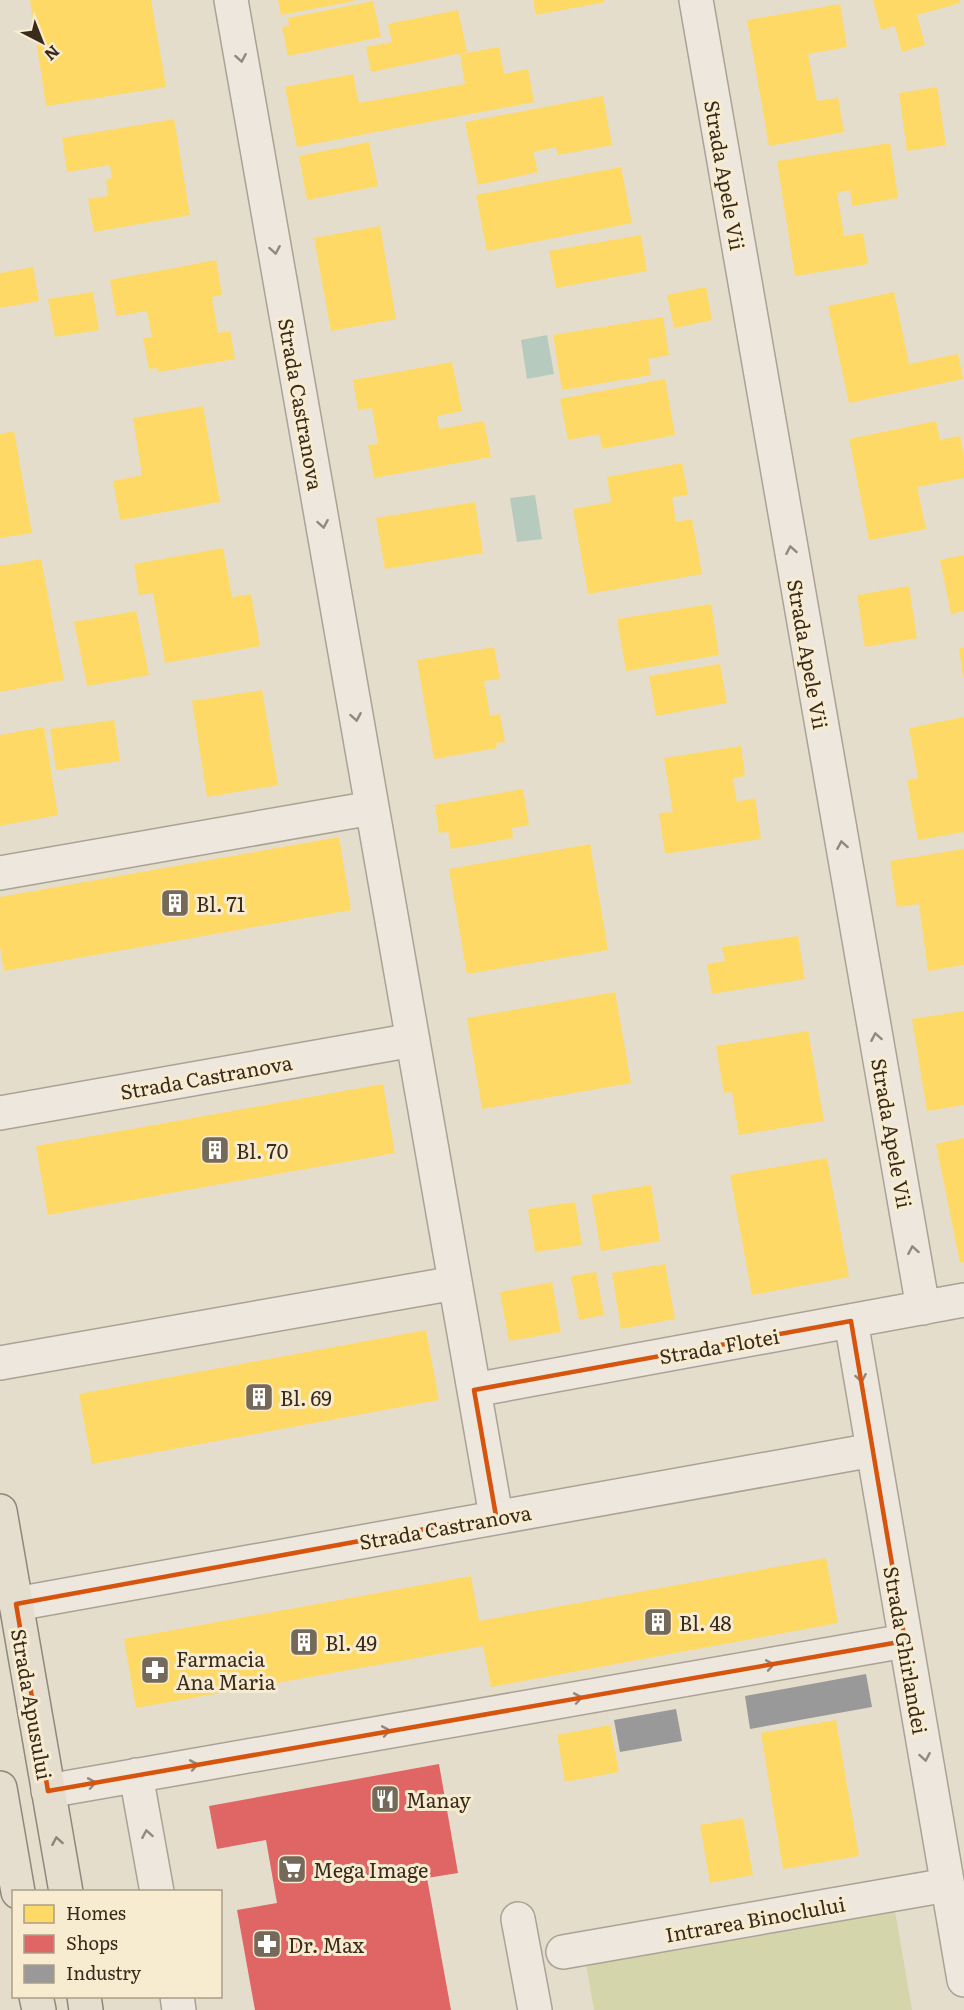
<svg xmlns="http://www.w3.org/2000/svg" width="964" height="2010" viewBox="0 0 964 2010" font-family="Literata,serif">
<style>
.green{fill:#d5d5ac}
.water{fill:#b7cabe}
.homes{fill:#ffd966}
.shops{fill:#e06666}
.industry{fill:#999}
.lines{fill:none;stroke-linecap:round;stroke-linejoin:round}
.minor-casing{stroke:#aaa295;stroke-width:36}
.major-casing{stroke:#8f877b;stroke-width:36}
.minor{stroke:#ede7dd;stroke-width:33}
.major{stroke:#e5dece;stroke-width:33}
.oneway{stroke:#93887c}
.oneway2{stroke:#8f8475}
.marked{fill:none;stroke:#d6540e;stroke-width:4.5;stroke-linejoin:round}
.labels{text-anchor:middle;dominant-baseline:central;stroke-width:6;stroke-linejoin:round;paint-order:stroke}
.street-label{font-size:20px;fill:#392a1c;stroke:#f7ebd0}
.poi-label{font-size:20px;fill:#392a1c;stroke:#f7ebd0;text-anchor:start}
</style>
<rect width="100%" height="100%" fill="#e5ddcb"/>
<path class="green" d="M895,1911L912,2010H594L586,1964Z"/>
<path class="water" d="M547,335L554,374L527,379L521,340Z
M535,495L542,539L517,542L510,498Z"/>
<path class="homes" d="M30,0H151L166,87L46,106Z
M278,0H354V1L281,15Z
M533,0H604L605,2L536,15Z
M873,0H959L960,3L917,15L925,45L902,52L895,26L881,30Z
M373,1L381,37L288,56L282,27L289,26L288,18Z
M840,4L847,47L808,54L817,101L838,98L844,132L769,146L747,20Z
M458,10L467,52L371,72L366,47L392,42L388,24Z
M499,47L504,74L528,69L534,102L297,147L285,87L353,74L359,103L465,84L460,54Z
M937,87L946,145L907,151L899,93Z
M603,96L612,145L558,155L556,147L533,152L538,172L478,185L465,122Z
M174,119L190,215L94,232L88,199L108,196L106,180L112,178L110,165L67,172L62,138Z
M369,142L378,186L307,200L299,156Z
M890,143L898,198L852,206L850,190L837,193L844,236L863,233L868,264L795,276L777,161Z
M621,167L632,223L487,251L476,195Z
M380,226L396,319L331,331L314,238Z
M641,235L647,271L556,288L549,251Z
M216,260L222,295L212,297L218,333L230,331L235,359L158,372V368L149,369L143,338L152,337L147,311L116,316L110,280Z
M33,267L39,301L0,308V273Z
M706,287L712,320L674,328L667,295Z
M93,292L99,330L55,337L48,299Z
M894,292L909,364L958,354L963,379L849,403L828,306Z
M663,317L669,355L648,359L651,375L562,390L553,335Z
M452,362L462,411L437,416L439,429L484,421L491,457L374,478L368,445L378,444L372,408L358,410L353,380Z
M665,379L675,435L602,449L599,434L568,440L560,399Z
M203,406L220,502L120,520L113,481L142,475L133,418Z
M936,421L940,440L960,436L964,457V478L917,487L926,529L869,540L849,439Z
M14,431L32,533L0,538V434Z
M682,463L688,495L672,497L676,522L692,519L702,574L588,594L573,509L611,502L607,477Z
M475,502L483,553L385,569L376,518Z
M223,548L232,597L251,594L260,646L165,663L153,593L139,595L134,564Z
M964,555V611L951,614L940,560Z
M41,559L64,680L0,692V566Z
M909,586L917,638L865,647L857,595Z
M711,604L719,655L626,671L617,619Z
M136,611L149,675L87,686L74,622Z
M494,647L500,679L484,681L490,716L500,714L505,742L496,743L497,748L434,759L417,660Z
M964,647V677H963L959,648Z
M720,664L727,703L656,716L649,676Z
M262,690L278,785L207,797L192,701Z
M964,717V832L918,840L907,780L918,778L909,728Z
M114,720L120,761L56,770L50,729Z
M44,727L58,815L0,826V735Z
M741,746L745,776L733,778L737,802L755,798L761,839L665,854L659,813L673,812L664,758Z
M523,789L529,825L512,828L513,838L451,849L448,832L439,833L435,805Z
M339,837L351,910L4,971L0,947V897Z
M590,844L608,950L467,974L449,869Z
M964,849V965L928,971L919,904L897,907L890,861Z
M798,936L805,979L712,994L707,964L725,961L722,947Z
M615,992L631,1083L482,1109L467,1018Z
M964,1011V1105L927,1111L912,1019Z
M808,1031L824,1121L739,1135L732,1092L724,1093L716,1046Z
M383,1084L395,1153L48,1215L36,1146Z
M964,1138V1262L960,1263L936,1144Z
M827,1158L849,1277L752,1295L730,1175Z
M651,1185L660,1241L601,1251L591,1195Z
M575,1202L582,1245L535,1252L528,1209Z
M665,1264L675,1319L621,1329L612,1273Z
M596,1272L604,1315L579,1320L571,1276Z
M552,1282L561,1332L509,1341L500,1292Z
M426,1330L439,1400L92,1464L79,1394Z
M826,1558L838,1623L491,1687L483,1646L136,1708L124,1639L471,1576L479,1621Z
M836,1720L859,1856L783,1869L761,1733Z
M610,1725L619,1772L565,1782L557,1735Z
M743,1818L753,1875L710,1883L700,1825Z"/>
<path class="shops" d="M439,1764L458,1873L427,1878L451,2010H255L237,1910L277,1903L266,1840L217,1849L209,1806Z"/>
<path class="industry" d="M866,1674L872,1707L750,1729L745,1696Z
M676,1709L682,1741L620,1752L614,1720Z"/>
<g class="lines">
<g class="minor-casing">
<path id="minor" d="M231,0L496,1516
M696,0L923,1308
M0,873L372,808
M0,1113L413,1040
M851,1321L964,1980
M0,1363L455,1283
M474,1390L964,1300
M16,1604L873,1450
M136,1775L157,1892
M48,1791L905,1641
M518,1919L535,2010
M563,1952L947,1885
M177,1996L179,2010"/>
</g>
<g class="major-casing">
<path id="major" d="M0,1511L66,1892
M0,1788L18,1892
M36,1996L39,2010
M84,1996L86,2010"/>
</g>
<use href="#minor" class="minor"/>
<use href="#major" class="major"/>
</g>
<defs><path id="oneway-chevron" d="M-2-3.5L2.5 0L-2 3.5" fill="none" stroke-width="1.6" stroke-linecap="round" stroke-linejoin="round" transform="scale(1.5)"/></defs>
<g class="oneway">
<use href="#oneway-chevron" transform="translate(241 58) rotate(80)"/>
<use href="#oneway-chevron" transform="translate(275 250) rotate(80)"/>
<use href="#oneway-chevron" transform="translate(323 524) rotate(80)"/>
<use href="#oneway-chevron" transform="translate(791 550) rotate(-100)"/>
<use href="#oneway-chevron" transform="translate(356 717) rotate(80)"/>
<use href="#oneway-chevron" transform="translate(842 845) rotate(-100)"/>
<use href="#oneway-chevron" transform="translate(876 1037) rotate(-100)"/>
<use href="#oneway-chevron" transform="translate(913 1250) rotate(-100)"/>
<use href="#oneway-chevron" transform="translate(861 1378) rotate(80)"/>
<use href="#oneway-chevron" transform="translate(770 1665) rotate(-10)"/>
<use href="#oneway-chevron" transform="translate(578 1698) rotate(-10)"/>
<use href="#oneway-chevron" transform="translate(386 1731) rotate(-10)"/>
<use href="#oneway-chevron" transform="translate(925 1757) rotate(80)"/>
<use href="#oneway-chevron" transform="translate(194 1765) rotate(-10)"/>
<use href="#oneway-chevron" transform="translate(92 1783) rotate(-10)"/>
<use href="#oneway-chevron" transform="translate(147 1834) rotate(-100)"/>
</g>
<use class="oneway2" href="#oneway-chevron" transform="translate(57 1841) rotate(-100)"/>
<path class="marked" d="M851,1321L905,1641L48,1791L16,1604L496,1516L474,1390Z"/>
<defs>
<g id="building-square" transform="scale(1.5)"><rect x="-9" y="-9" width="18" height="18" rx="4" fill="#756959" stroke="#f7ebd0"/><path d="M-4-6H4V6H1V3H-1V6H-4ZM-2.5-4.3h1.7v1.8h-1.7ZM.8-4.3h1.7v1.8H.8ZM-2.5-1h1.7V.8h-1.7ZM.8-1h1.7V.8H.8Z" fill="#fff"/></g>
<g id="pharmacy-square" transform="scale(1.5)"><rect x="-9" y="-9" width="18" height="18" rx="4" fill="#756959" stroke="#f7ebd0"/><path d="M-2-6h4v4h4v4h-4v4h-4v-4h-4v-4h4Z" fill="#fff"/></g>
<g id="restaurant-square" transform="scale(1.5)"><rect x="-9" y="-9" width="18" height="18" rx="4" fill="#756959" stroke="#f7ebd0"/><path d="M-5-6h1v4h1v-4h1v4h1v-4h1v5L-1.5 .5V6h-2V.5L-5-1ZM5-6V6H3V1.5H1.5Q1.5-4 5-6Z" fill="#fff"/></g>
<g id="supermarket-square" transform="scale(1.5)"><rect x="-9" y="-9" width="18" height="18" rx="4" fill="#756959" stroke="#f7ebd0"/><path d="M-6-5.5h2.5l.6 2H6L4.5 2H-2.5L-4.4-4H-6ZM-1.5 3.2a1.3 1.3 0 1 0 .1 0ZM3 3.2a1.3 1.3 0 1 0 .1 0Z" fill="#fff"/></g>
</defs>
<g fill-rule="evenodd">
<use href="#building-square" x="175" y="903"/>
<use href="#building-square" x="215" y="1150"/>
<use href="#building-square" x="259" y="1397"/>
<use href="#building-square" x="658" y="1622"/>
<use href="#building-square" x="304" y="1642"/>
<use href="#pharmacy-square" x="155" y="1670"/>
<use href="#restaurant-square" x="385" y="1799"/>
<use href="#supermarket-square" x="292" y="1869"/>
<use href="#pharmacy-square" x="267" y="1944"/>
</g>
<g class="labels">
<g class="street-label">
<text transform="translate(726 175) rotate(80)">Strada Apele Vii</text>
<text transform="translate(302 404) rotate(80)">Strada Castranova</text>
<text transform="translate(809 654) rotate(80)">Strada Apele Vii</text>
<text transform="translate(206 1076) rotate(-10)">Strada Castranova</text>
<text transform="translate(893 1133) rotate(80)">Strada Apele Vii</text>
<text transform="translate(719 1345) rotate(-10)">Strada Flotei</text>
<text transform="translate(445 1526) rotate(-10)">Strada Castranova</text>
<text transform="translate(907 1650) rotate(80)">Strada Ghirlandei</text>
<text transform="translate(33 1704) rotate(80)">Strada Apusului</text>
<text transform="translate(755 1918) rotate(-10)">Intrarea Binoclului</text>
</g>
<g class="poi-label">
<text x="196" y="903">Bl. 71</text>
<text x="236" y="1150">Bl. 70</text>
<text x="280" y="1397">Bl. 69</text>
<text x="679" y="1622">Bl. 48</text>
<text x="325" y="1642">Bl. 49</text>
<text x="176" y="1658">Farmacia<tspan x="176" dy="23">Ana Maria</tspan></text>
<text x="406" y="1799">Manay</text>
<text x="313" y="1869">Mega Image</text>
<text x="288" y="1944">Dr. Max</text>
</g>
</g>
<rect x="12" y="1890" width="210" height="108" fill="#f7ebd0" stroke="#ab9e88" stroke-width="1.5"/>
<rect x="24" y="1905" width="30" height="18" fill="#ffd966" stroke="#ab9e88" stroke-width="1.5"/>
<text x="66" y="1920" font-size="18" fill="#392a1c">Homes</text>
<rect x="24" y="1935" width="30" height="18" fill="#e06666" stroke="#ab9e88" stroke-width="1.5"/>
<text x="66" y="1950" font-size="18" fill="#392a1c">Shops</text>
<rect x="24" y="1965" width="30" height="18" fill="#999999" stroke="#ab9e88" stroke-width="1.5"/>
<text x="66" y="1980" font-size="18" fill="#392a1c">Industry</text>
<g transform="translate(42 42) rotate(138)" stroke="#f7ebd0" stroke-width="4.5" paint-order="stroke">
<path d="M0-4.5L10 22L0 15L-10 22Z" fill="#392a1c"/>
<text y="-9" font-size="16" font-weight="bold" text-anchor="middle" fill="#392a1c">N</text>
</g>
</svg>
